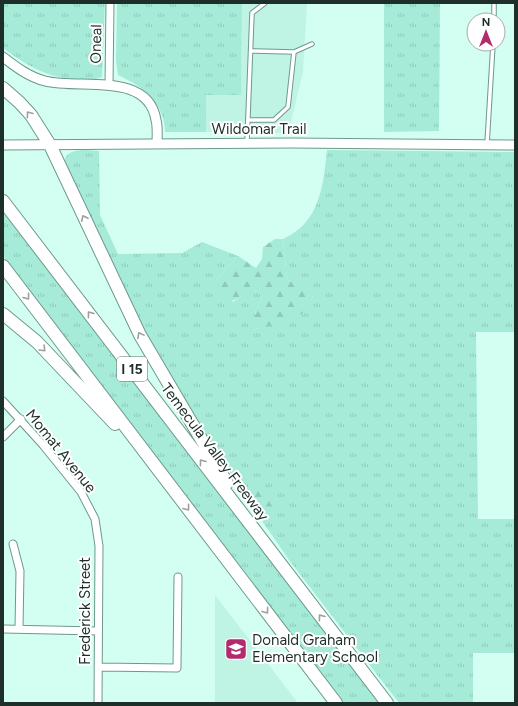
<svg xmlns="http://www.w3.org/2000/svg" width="518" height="706" viewBox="0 0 518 706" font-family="Figtree,sans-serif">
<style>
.built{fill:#bff3e4}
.grass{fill:url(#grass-tufts)}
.forest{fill:url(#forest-firs)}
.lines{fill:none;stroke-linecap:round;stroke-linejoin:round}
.lane-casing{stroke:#6f988d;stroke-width:5.5}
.street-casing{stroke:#6f988d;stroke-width:9}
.secondary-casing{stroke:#6f988d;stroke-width:11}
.highway-casing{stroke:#6f988d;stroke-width:14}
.lane{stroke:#fff;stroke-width:3.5}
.street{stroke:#fff;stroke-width:7}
.secondary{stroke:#fff;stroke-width:9}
.highway{stroke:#fff;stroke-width:12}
.oneway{stroke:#9aa19f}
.labels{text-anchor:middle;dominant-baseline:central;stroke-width:4;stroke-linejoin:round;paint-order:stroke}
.shield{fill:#fff;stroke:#626d6a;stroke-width:1}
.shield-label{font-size:14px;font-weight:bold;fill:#1e2f2a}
.street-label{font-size:15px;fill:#1e2f2a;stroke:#fff}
.poi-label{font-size:15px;fill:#1e2f2a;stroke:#fff;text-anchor:start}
</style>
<defs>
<pattern id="grass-tufts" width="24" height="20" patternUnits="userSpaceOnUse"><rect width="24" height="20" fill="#a5ebd8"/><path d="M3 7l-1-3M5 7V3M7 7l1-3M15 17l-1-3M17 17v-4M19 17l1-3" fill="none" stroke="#8ecaba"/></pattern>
<pattern id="forest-firs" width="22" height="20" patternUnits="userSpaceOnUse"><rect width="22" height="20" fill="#a5ebd8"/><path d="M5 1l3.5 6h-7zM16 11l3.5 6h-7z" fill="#8ecaba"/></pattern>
</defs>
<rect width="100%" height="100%" fill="#d3fff2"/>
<path class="built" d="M242,3H307L303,72L290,126L283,133L206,132V94H241Z
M215,595L298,703H215Z"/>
<path class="grass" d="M3,3H105L102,77C95,80 88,80 81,80C50,79 27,66 3,48Z
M117,3H242L241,95H206V132H165C165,103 142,86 118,75L116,61Z
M384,3H440L439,131L384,132Z
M327,150L515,152V332H476L478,519H515V653H473V703H399L289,560L258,515L168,377L147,339L64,161C68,147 87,150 99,151L100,215L118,254L182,253L202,242L238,256L217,279L233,302L248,292L258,291L262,297L256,310L253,330L298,315L309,307L313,296L287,279L283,239C320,222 323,187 327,150Z
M3,211L379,703H343L3,256Z"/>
<path class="forest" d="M275,239H283L287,279L298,286L308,287L313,296C312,300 311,305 308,308C294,323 270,325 252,330L256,310L262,297L258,291C242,293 235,305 219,301L217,279L238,256L256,268L262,259L263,247Z
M258,485H265L275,491L274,503L271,506H262L254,501V491Z"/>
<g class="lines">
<g class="lane-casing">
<path id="lane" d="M494,20V3
M251,51L294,52L312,44
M248,120H274L288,107L294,52
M247,142L252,13L265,3
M487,144L493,44"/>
</g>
<g class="street-casing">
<path id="street" d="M109,85L110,3
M3,401L43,445L81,492L95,519L99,546L98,703
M3,437L21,419
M13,544L20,571L19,629
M3,629L98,631
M98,667L177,668L178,577"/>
</g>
<g class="secondary-casing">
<path id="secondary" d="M3,57C16,67 29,77 45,81C80,90 148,71 156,120C158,127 157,136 157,144
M3,145L292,143L515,145"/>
</g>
<g class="highway-casing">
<path id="highway" d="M3,88L19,102L31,115L50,145L140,335L227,483
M3,201L387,703
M3,266L336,703
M3,314L37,342L115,424"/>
</g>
<use href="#lane" class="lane"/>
<use href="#street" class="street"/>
<use href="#secondary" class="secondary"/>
<use href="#highway" class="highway"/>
</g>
<defs><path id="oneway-chevron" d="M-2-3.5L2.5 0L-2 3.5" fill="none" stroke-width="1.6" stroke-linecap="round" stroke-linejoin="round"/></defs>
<g class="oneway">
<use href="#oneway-chevron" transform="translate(29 114) rotate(-127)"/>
<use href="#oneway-chevron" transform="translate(84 218) rotate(-115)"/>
<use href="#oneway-chevron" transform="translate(27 297) rotate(53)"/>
<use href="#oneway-chevron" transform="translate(90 314) rotate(-127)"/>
<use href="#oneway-chevron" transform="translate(140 335) rotate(-118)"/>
<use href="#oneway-chevron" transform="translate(43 349) rotate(46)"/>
<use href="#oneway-chevron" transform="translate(202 462) rotate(-127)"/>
<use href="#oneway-chevron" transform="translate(187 508) rotate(53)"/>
<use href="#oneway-chevron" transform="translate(266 611) rotate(53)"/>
<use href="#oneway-chevron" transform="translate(321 617) rotate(-127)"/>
</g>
<defs>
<g id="school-square" transform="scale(1.15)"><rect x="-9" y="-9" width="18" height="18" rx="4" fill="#b32b6c" stroke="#fff"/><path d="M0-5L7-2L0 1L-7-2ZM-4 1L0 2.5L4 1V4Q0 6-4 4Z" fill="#fff"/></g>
</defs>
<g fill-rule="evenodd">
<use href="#school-square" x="236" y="649"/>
</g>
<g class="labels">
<rect class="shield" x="117" y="357" width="30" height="24" rx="3"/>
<g class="shield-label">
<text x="132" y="369">I 15</text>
</g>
<g class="street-label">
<text transform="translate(96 44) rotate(-89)">Oneal</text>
<text x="259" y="129">Wildomar Trail</text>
<text transform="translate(61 451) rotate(51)">Momat Avenue</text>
<text transform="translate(215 452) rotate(53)">Temecula Valley Freeway</text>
<text transform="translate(85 611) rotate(-90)">Frederick Street</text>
</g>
<g class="poi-label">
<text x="252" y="640">Donald Graham<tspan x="252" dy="17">Elementary School</tspan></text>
</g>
</g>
<rect width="518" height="706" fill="none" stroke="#1e2f2a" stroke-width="8"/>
<g transform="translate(486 32)"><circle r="19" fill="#ffffff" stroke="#a5acaa"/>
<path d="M0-3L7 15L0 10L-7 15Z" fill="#b32b6c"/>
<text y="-6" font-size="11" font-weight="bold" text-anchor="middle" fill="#1e2f2a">N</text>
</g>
</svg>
